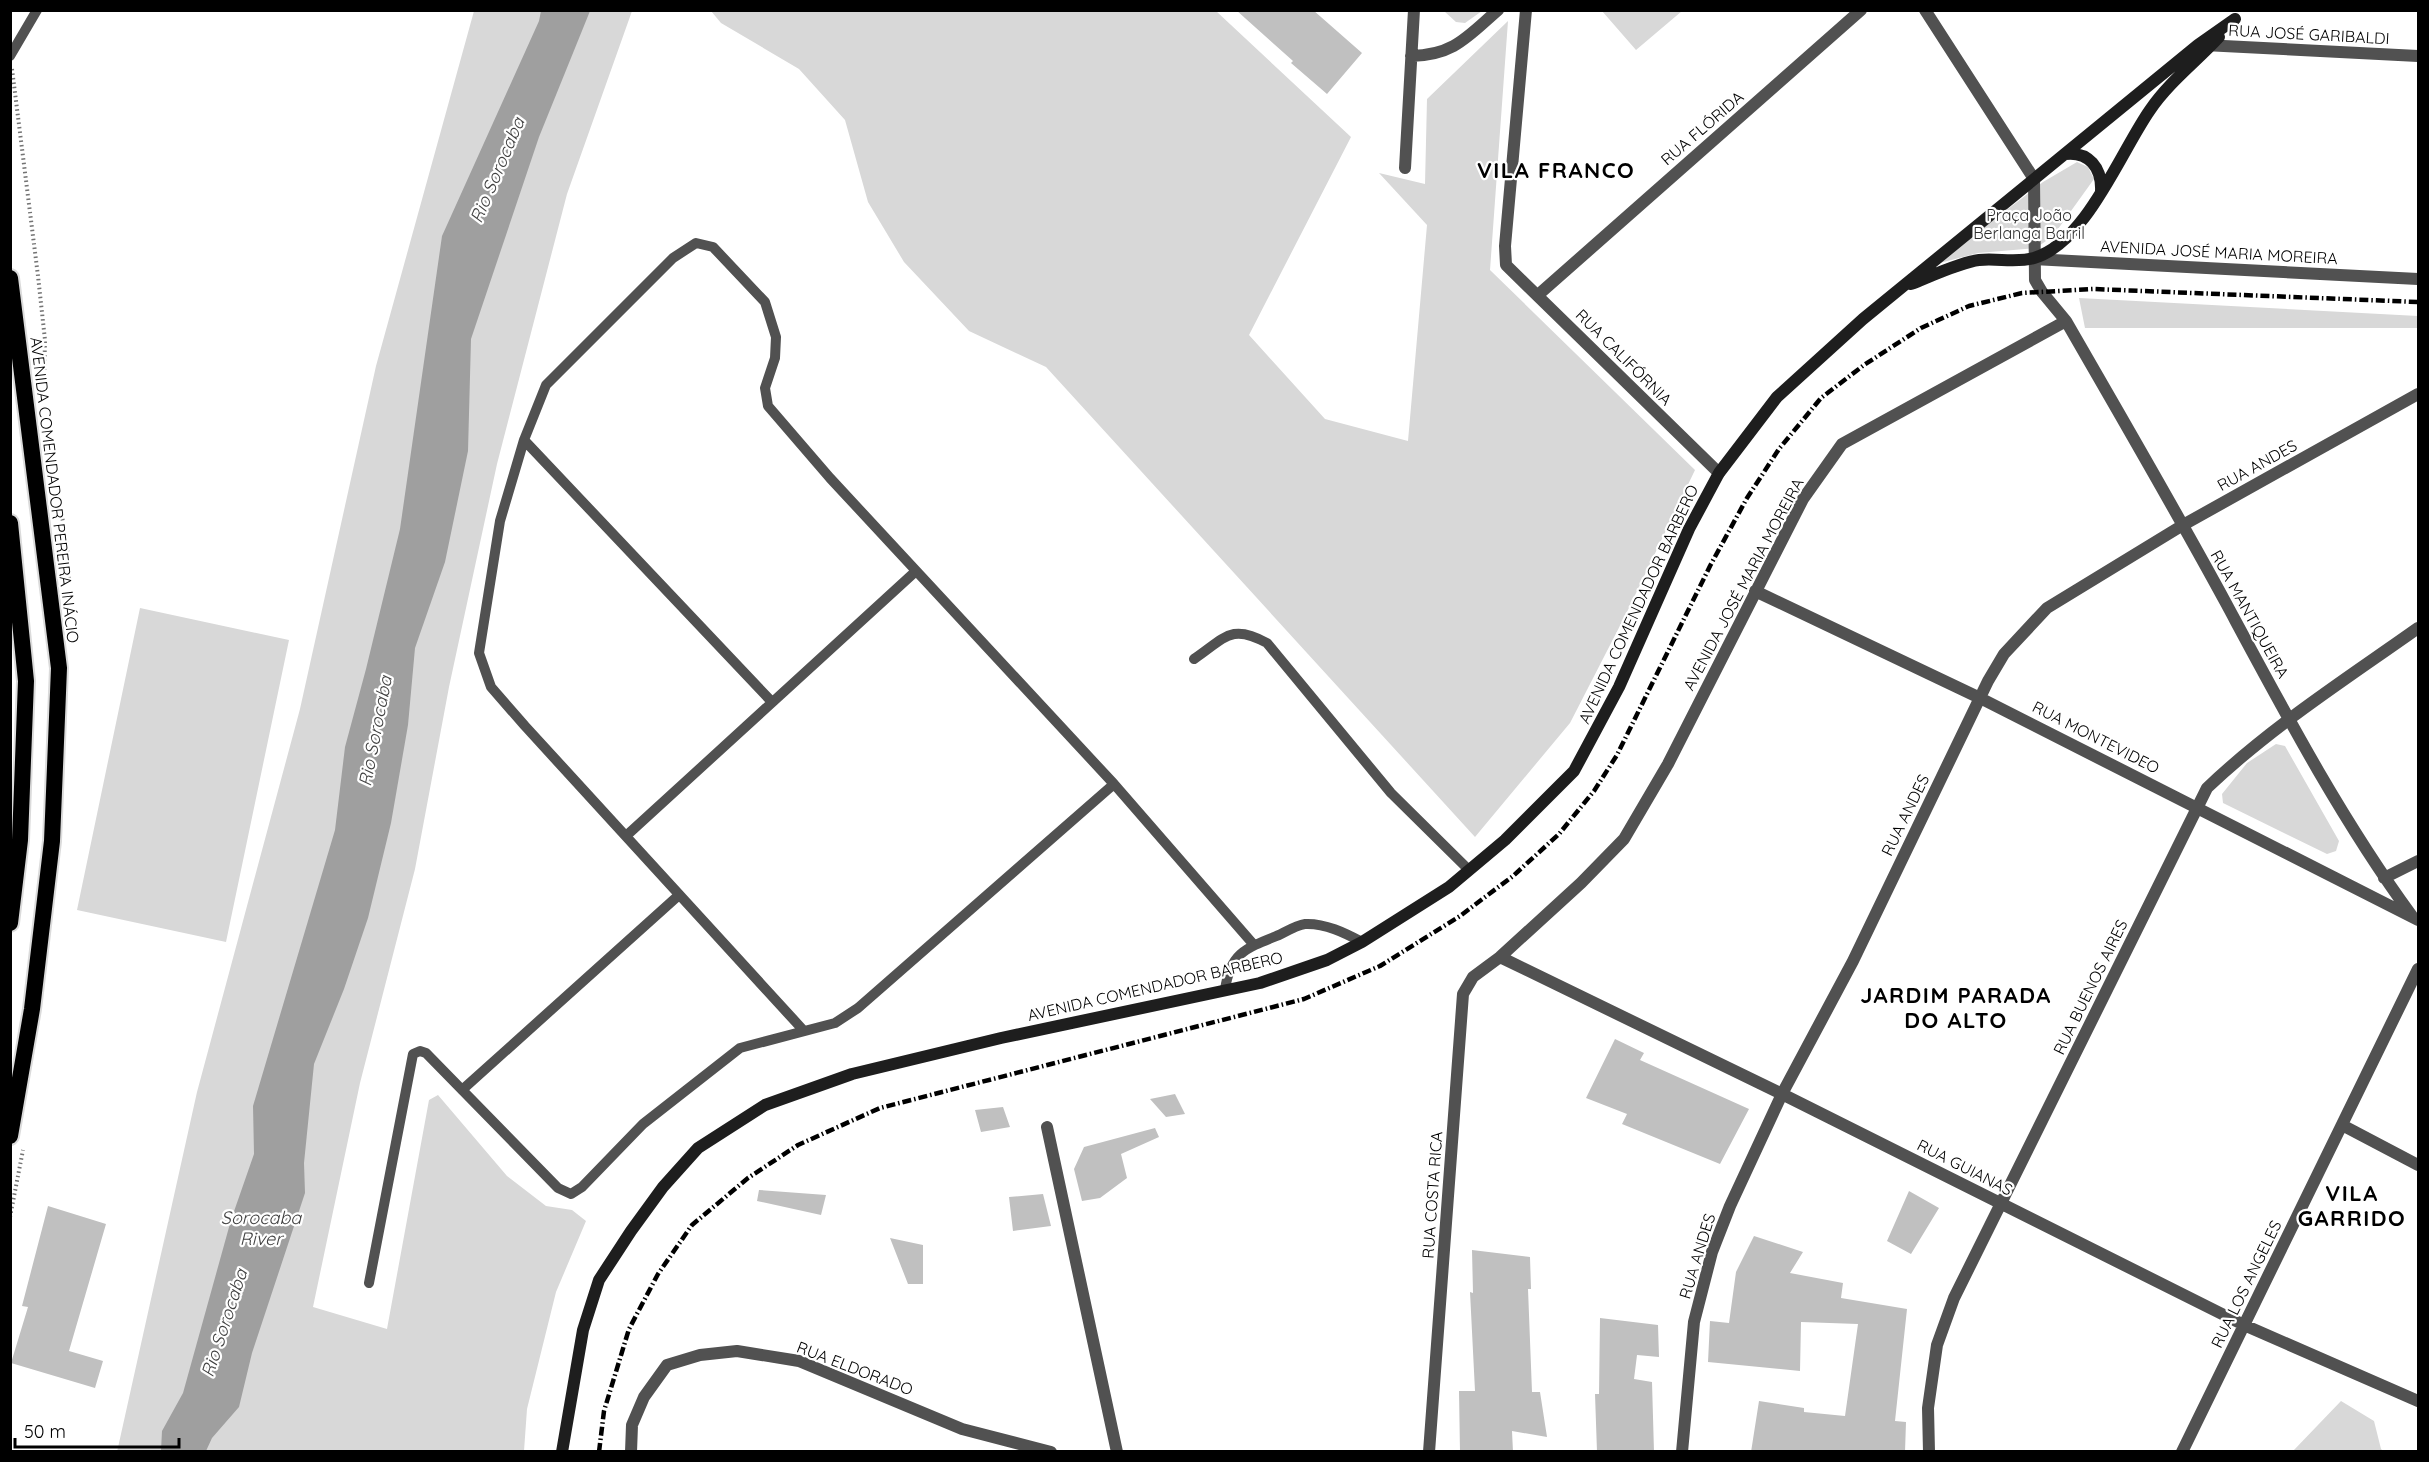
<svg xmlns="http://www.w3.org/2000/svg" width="2429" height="1462" viewBox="0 0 2429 1462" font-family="Quicksand,sans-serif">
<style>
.green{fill:#d8d8d8}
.water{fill:#9f9f9f}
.building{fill:#c0c0c0}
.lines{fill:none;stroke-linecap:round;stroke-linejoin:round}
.trunk-casing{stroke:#dbdbdb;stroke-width:20}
.path{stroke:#737373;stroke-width:4;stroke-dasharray:1.5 3;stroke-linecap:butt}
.service{stroke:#515151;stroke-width:10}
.minor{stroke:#515151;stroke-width:12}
.tertiary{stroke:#515151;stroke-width:12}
.secondary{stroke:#1e1e1e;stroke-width:12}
.trunk{stroke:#000;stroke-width:16}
.rail{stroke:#000;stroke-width:4.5;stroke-dasharray:9 3 1.5 3;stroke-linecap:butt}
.labels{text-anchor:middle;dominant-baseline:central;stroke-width:4.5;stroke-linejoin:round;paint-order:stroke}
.street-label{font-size:16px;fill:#000;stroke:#fff}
.park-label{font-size:16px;fill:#2f2f2f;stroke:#fff}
.water-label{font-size:18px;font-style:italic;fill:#404040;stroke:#fff}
.district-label{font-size:22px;font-weight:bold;letter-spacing:1.5px;fill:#000;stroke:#fff}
</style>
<rect width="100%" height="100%" fill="#fff"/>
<path class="green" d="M474,11H632L567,194L497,464L449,687L415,869L360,1083L313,1307L387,1329L429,1100L438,1095L507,1176L546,1206L572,1210L586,1221L556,1292L527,1409L524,1451L117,1452L197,1092L300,709L376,366Z
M711,11H1216L1351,137L1249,335L1325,419L1408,441L1427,225L1379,173L1425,184L1427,99L1508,21L1490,270L1695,470L1626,614L1570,723L1475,837L1046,367L969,331L904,262L868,202L845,120L799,69L721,23Z
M1444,11V10L1482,11L1465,23L1456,22Z
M1602,11H1682L1636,50Z
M2077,162L2088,167L2094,179L2053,236L2036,248L1978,253L1936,264L2043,182Z
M2079,298L2418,316V328H2085Z
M140,608L289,640L226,942L77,910Z
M2276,744L2285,746L2339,841L2336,851L2327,854L2223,803L2222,794L2247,763Z
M2341,1401L2374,1421L2381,1449L2383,1451H2293Z"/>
<path class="water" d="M541,11H590L539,137L471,339L468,451L445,562L415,648L408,725L391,823L368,918L344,989L314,1064L304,1163L305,1193L252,1353L239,1407L212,1438L206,1451H161L162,1431L183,1393L231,1220L254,1154L253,1106L335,830L345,747L366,669L400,529L442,236L539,21Z"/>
<path class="building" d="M1236,10H1313L1362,53L1327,94L1291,63L1293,61Z
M1615,1039L1644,1053L1640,1060L1749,1109L1720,1164L1622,1124L1627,1114L1586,1098Z
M1175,1094L1185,1114L1166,1117L1150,1099Z
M1003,1107L1010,1127L981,1132L975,1110Z
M1155,1128L1159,1137L1121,1154L1127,1178L1100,1198L1082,1201L1074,1169L1084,1147Z
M759,1190L826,1195L821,1215L757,1201Z
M1909,1191L1939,1208L1911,1254L1887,1241Z
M1043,1194L1051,1226L1013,1231L1009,1197Z
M48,1206L106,1224L69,1351L103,1361L95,1388L11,1363L28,1307L22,1306Z
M1754,1236L1803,1252L1790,1273L1843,1283L1841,1298L1907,1309L1895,1421L1906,1422L1905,1452H1751L1759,1401L1804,1408V1412L1845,1416L1858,1324L1801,1322L1800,1371L1708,1362L1710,1321L1729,1323L1736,1272Z
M890,1238L923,1245V1284H908Z
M1472,1250L1530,1257L1531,1289H1528L1532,1392H1540L1547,1437L1512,1431L1513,1452H1460L1459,1391H1475L1470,1292L1473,1293Z
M1600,1318L1658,1325L1659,1357L1637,1355L1634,1379L1652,1382L1654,1452H1597L1595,1394H1599Z"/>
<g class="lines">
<g class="trunk-casing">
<path id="trunk" d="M10,278L59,668L52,841L32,1009L10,1136
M10,523L26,681L20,840L10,923"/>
</g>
<path class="path" d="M12,69L38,276L45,340L44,381
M61,510L67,547L69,582
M10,1217L23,1150"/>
<path class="service" d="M10,56L37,10
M524,440L772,702
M1194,659C1225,638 1231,623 1267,643L1391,793L1469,870
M626,836L916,571
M1225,990C1230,953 1246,948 1279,935C1287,931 1297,925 1305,924C1325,923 1345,933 1362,942
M804,1031L525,726L491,687L479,653L500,521L524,440L546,385L673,258L696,243L713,247L765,302L776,337L775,358L765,388L768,406L830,478L1114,784L1254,945
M462,1090L679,895
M369,1283L413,1054L420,1051L426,1053L558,1188L571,1194L582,1187L643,1124L740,1048L835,1023L858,1008L1114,784"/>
<path class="minor" d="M1526,10L1505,246L1506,265L1719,473
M2204,45L2418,56
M1411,56C1454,55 1467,37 1498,10
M1405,168L1414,10
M1538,295L1861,10
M2066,321C2120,415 2175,509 2227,605C2284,711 2341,819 2412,916
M1755,591L1980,698L2418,920
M2384,878L2418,861
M1500,957L1782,1094L2244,1325L2418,1401
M2342,1125L2418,1165
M1047,1127L1117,1452
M631,1452L632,1425L644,1397L667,1365L700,1355L737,1351L799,1361L962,1429L1051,1452
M1429,1452L1463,994L1473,977L1500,957L1581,883L1624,839L1668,764L1803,499L1842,444L2066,321L2042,292L2035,280L2034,179L1925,10
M1682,1452L1694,1322L1712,1252L1730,1206L1782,1094L1853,961L1988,681L2004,654L2047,608L2183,525L2418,394
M1929,1452L1928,1408L1937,1345L1954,1298L2207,788C2271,727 2346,679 2418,628
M2182,1452L2418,969"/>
<path class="tertiary" d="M2033,259L2418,279"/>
<path class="secondary" d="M2065,154C2089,151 2102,168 2101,191
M1911,284C1929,277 1961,262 1979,260C1996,258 2018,263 2034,258C2086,243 2121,151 2150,110C2169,82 2196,62 2219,37
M562,1452L583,1330L599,1280L631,1231L663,1187L698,1148L765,1105L852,1074L1001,1038L1260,983L1327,960L1362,942L1449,887L1505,840L1574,771L1619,687L1689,529L1719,473L1777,397L1863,319L2198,45L2235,19"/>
<use href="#trunk" class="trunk"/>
<path class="rail" d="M599,1452L604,1411L629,1329L658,1274L692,1225L748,1178L798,1145L880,1108L1304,999L1380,966L1460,916L1513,876L1559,834L1594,791L1617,755L1710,566L1747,498L1779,449L1821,398L1864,365L1921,328L1969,306L2022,293L2093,289L2418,302"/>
</g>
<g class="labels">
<g class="street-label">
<text transform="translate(2309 34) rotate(3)">RUA JOSÉ GARIBALDI</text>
<text transform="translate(1702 128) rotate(-41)">RUA FLÓRIDA</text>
<text transform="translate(2219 252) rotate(3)">AVENIDA JOSÉ MARIA MOREIRA</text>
<text transform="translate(1624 357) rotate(45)">RUA CALIFÓRNIA</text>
<text transform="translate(2257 465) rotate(-29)">RUA ANDES</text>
<text transform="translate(55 490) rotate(83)">AVENIDA COMENDADOR PEREIRA INÁCIO</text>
<text transform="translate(1743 584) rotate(-62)">AVENIDA JOSÉ MARIA MOREIRA</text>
<text transform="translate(1638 604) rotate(-65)">AVENIDA COMENDADOR BARBERO</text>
<text transform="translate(2250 614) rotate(61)">RUA MANTIQUEIRA</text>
<text transform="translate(2096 737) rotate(27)">RUA MONTEVIDEO</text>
<text transform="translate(1905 815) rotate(-64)">RUA ANDES</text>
<text transform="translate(1155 986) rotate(-13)">AVENIDA COMENDADOR BARBERO</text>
<text transform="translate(2090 987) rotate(-64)">RUA BUENOS AIRES</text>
<text transform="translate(1965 1167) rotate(27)">RUA GUIANAS</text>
<text transform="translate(1432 1195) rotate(-86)">RUA COSTA RICA</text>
<text transform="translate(1697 1256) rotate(-73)">RUA ANDES</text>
<text transform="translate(2246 1284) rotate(-64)">RUA LOS ANGELES</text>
<text transform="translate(855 1368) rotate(21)">RUA ELDORADO</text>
</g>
<g class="park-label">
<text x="2029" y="215">Praça João<tspan x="2029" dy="18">Berlanga Barril</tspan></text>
</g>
<g class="water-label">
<text transform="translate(497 170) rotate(-67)">Rio Sorocaba</text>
<text transform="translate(375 731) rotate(-79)">Rio Sorocaba</text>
<text x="261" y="1217">Sorocaba<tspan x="261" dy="21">River</tspan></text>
<text transform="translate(224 1323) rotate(-72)">Rio Sorocaba</text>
</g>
<g class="district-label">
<text x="1556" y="170">VILA FRANCO</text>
<text x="1956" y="995">JARDIM PARADA<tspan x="1956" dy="25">DO ALTO</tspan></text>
<text x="2352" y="1193">VILA<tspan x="2352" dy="25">GARRIDO</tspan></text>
</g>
</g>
<rect width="2429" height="1462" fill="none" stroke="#000000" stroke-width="24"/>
<path d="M15 1438v9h164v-9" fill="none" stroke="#000000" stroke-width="3"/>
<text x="24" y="1438" font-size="18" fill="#000000" stroke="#ffffff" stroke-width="4.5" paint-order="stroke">50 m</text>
</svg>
